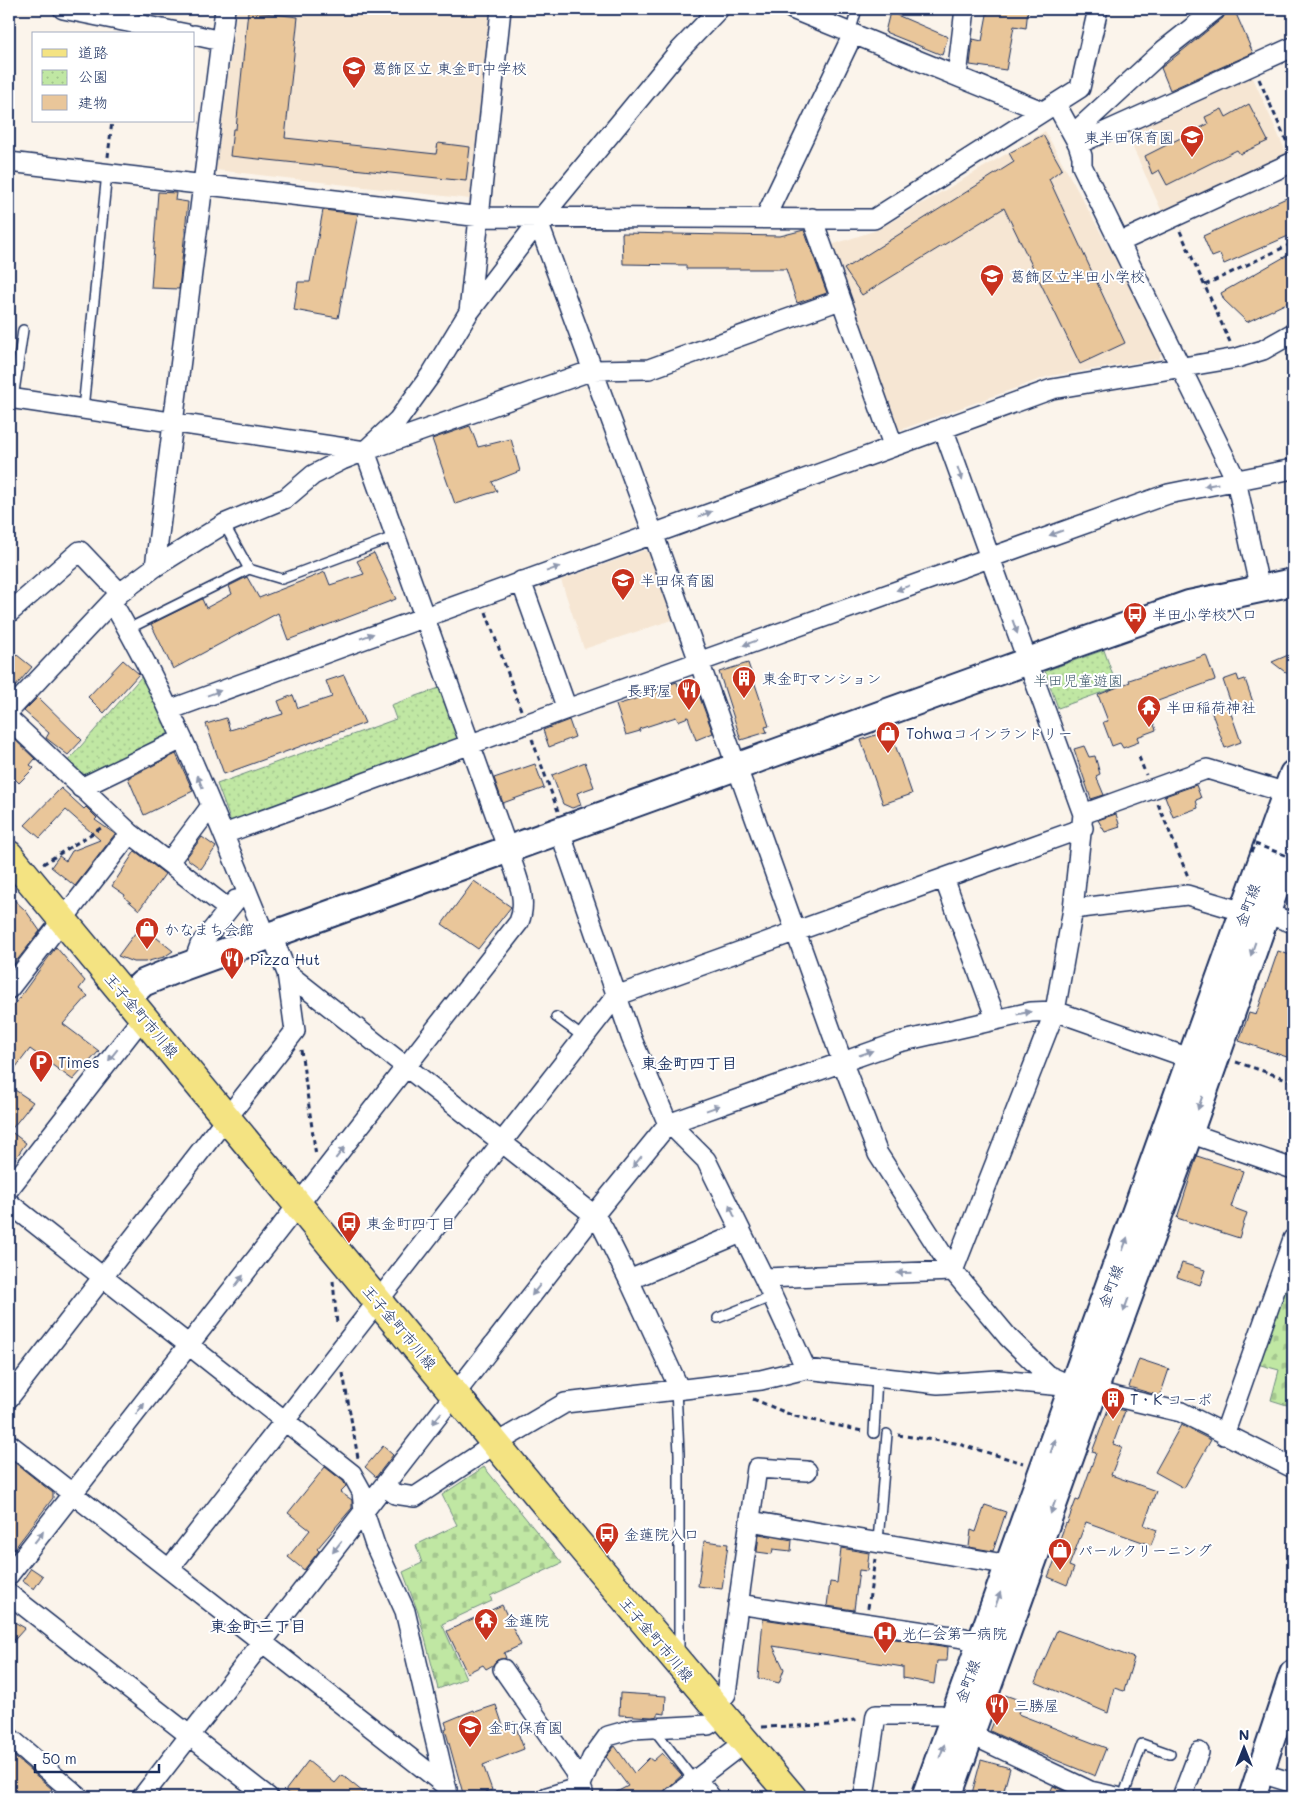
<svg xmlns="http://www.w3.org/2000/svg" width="1302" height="1806" viewBox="0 0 1302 1806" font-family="Mali,'Klee One',sans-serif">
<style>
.built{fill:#f6e6d3}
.cemetery{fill:url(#cemetery-stones);stroke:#6e8b80}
.park{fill:url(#park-dots);stroke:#6e8b80}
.building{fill:#e9c69a;stroke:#1b2f5e}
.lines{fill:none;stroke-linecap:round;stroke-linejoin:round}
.lane-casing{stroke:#1b2f5e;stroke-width:12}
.street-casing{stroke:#1b2f5e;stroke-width:22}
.secondary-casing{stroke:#1b2f5e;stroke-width:30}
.primary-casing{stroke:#1b2f5e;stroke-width:31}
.path{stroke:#1b2f5e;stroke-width:3;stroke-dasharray:5 4;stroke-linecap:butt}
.lane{stroke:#fff;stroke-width:9}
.street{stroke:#fff;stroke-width:19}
.secondary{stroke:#fff;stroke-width:26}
.primary{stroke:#f4e382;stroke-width:28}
.path-bridge{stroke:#1b2f5e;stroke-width:3;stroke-dasharray:5 4;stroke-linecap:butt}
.oneway{fill:#8d97ae}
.labels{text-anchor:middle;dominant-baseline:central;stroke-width:4;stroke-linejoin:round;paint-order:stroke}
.poi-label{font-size:15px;fill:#1b2f5e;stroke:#fff;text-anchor:start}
.park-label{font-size:15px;fill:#445d6f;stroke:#fff}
.street-label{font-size:15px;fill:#1b2f5e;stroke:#fff}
.neighbourhood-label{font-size:16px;font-weight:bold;fill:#1b2f5e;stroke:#fff}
</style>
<defs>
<pattern id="cemetery-stones" width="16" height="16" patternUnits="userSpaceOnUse" patternTransform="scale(1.25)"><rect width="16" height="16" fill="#c0e7a3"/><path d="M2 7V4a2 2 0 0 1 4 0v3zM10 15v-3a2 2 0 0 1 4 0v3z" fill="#a4c68f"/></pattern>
<pattern id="park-dots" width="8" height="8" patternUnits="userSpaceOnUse" patternTransform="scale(1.25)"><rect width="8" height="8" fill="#c0e7a3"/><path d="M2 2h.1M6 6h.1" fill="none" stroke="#a4c68f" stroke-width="1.8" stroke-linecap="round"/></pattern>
</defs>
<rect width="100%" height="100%" fill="#fbf4eb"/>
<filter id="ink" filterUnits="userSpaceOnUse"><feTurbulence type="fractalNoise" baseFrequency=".02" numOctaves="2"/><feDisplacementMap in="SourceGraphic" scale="10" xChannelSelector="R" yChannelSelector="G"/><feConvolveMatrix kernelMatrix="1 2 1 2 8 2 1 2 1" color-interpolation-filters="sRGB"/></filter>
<g filter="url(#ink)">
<path class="built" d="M237,9H490L470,199L216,170Z
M1250,71L1289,159L1164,216L1124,128Z
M1045,131L1164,348L1159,359L1049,376L900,430L894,427L831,245L877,230Z
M645,550L651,553L675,619L584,649L561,580Z"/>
<path class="cemetery" d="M1293,1260V1407L1271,1400L1279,1370L1257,1364Z
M484,1467L562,1563L490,1596L492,1601L442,1624L466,1678L438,1689L419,1615L403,1572L422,1563L416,1545L457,1525L442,1495Z"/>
<path class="park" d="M1104,650L1117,687L1058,708L1045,671Z
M142,676L169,732L150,748L85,775L67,762Z
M442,687L461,739L231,822L217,784L396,719L391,705Z"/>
<path class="building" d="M988,9H1028L1026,28L1014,26L1006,70L970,65L973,39L982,41Z
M1227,9H1234L1253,53L1170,90L1161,68L1223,18Z
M248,11L298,17L285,138L436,154L438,143L470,147L466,181L230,156L233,129H236Z
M890,12L948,37L942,55L885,32Z
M1249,104L1268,141L1240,154L1237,150L1167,185L1159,170L1152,174L1145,156L1208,124L1205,117L1222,109L1226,117Z
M1043,135L1062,169L1049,179L1125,343L1080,364L1004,208L862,295L844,269L1014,162L1009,153Z
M158,192L176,193L175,200L188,202L179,289L151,288Z
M1293,195V234L1224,264L1220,254L1212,257L1203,236Z
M323,210L358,214L338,318L294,310L298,282H310Z
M804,230L827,293L797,303L786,269H686V265L623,264L622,233L780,236Z
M1293,252V300L1247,322L1224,300L1221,293Z
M470,426L478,447L511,439L520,471L492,482L497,491L455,504L432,439Z
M374,553L396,599L288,640L278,613L173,669L151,624L202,599L206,608L232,594L229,586L247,577L259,598L325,572L330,585L364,574L357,561Z
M1293,653V678L1272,662Z
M17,655L32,667L9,694V663Z
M1206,655L1215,680L1147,705L1156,730L1137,737L1139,742L1123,748L1120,743L1112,746L1103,722L1108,721L1098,695L1130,682L1129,680Z
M123,660L139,674L104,713L88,697Z
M748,663L769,726L765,727L767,732L741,740L719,672Z
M344,675L365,723L224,774L206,724L226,718L230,730L283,714L278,701L293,695L298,708L332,697L326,681Z
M1237,675L1239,681L1245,679L1253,702L1233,709L1223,680Z
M677,682L680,691L696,687L713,733L696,740L688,717L678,721L676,717L639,729L640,731L626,735L616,705L665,690L664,686Z
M38,697L82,740L68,755L46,738L49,733L24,711Z
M1228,705L1241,742L1225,748L1211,711Z
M569,720L575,737L549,747L543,730Z
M890,730L912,794L883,804L861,740Z
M9,734L35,759L30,765L34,768L19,783L9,773Z
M1084,746L1089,757L1095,756L1100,774L1096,776L1104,795L1091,799L1074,749Z
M176,754L193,791L144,815L128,778Z
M585,762L594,787L577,793L581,805L572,808L563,804L552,775Z
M535,764L544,788L503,803L494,778Z
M1196,785L1201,798L1196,800L1198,808L1173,817L1165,796Z
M61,788L84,809L86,807L97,818L95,820L115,834L75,886L51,867L59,856L66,861L72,851L100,840L66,810L40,838L25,825Z
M1116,814L1120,827L1105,832L1098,820Z
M202,837L216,847L201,869L186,858Z
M135,851L165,874L139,910L124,897L125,895L112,886Z
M474,881L511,907L478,949L442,924Z
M9,895L26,911L40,931L11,968L9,966Z
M141,925L173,951L164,957L145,962H133L118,956Z
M56,947L85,981L79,989L88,996L63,1024L99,1051L73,1080L30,1049L9,1076V1012Z
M1278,951L1293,956V1059L1239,1041L1249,1013L1256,1015Z
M9,1086L33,1102L10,1131L26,1143L9,1168Z
M1197,1156L1243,1171L1231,1207L1247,1213L1239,1238L1177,1218Z
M1182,1263L1205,1270L1200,1285L1177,1277Z
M1139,1359L1169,1369L1160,1396L1129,1387Z
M1109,1407L1125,1411L1113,1444L1122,1447L1111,1475L1156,1491L1144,1525L1157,1530L1151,1545L1086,1522L1069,1566L1074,1568L1067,1585L1048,1577L1057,1555L1054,1554L1066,1523L1067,1524L1076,1500L1079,1501L1096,1453L1092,1452Z
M1181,1425L1211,1440L1184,1488L1155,1472Z
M383,1446L393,1455L376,1477L365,1467Z
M9,1458L53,1493V1498L9,1556Z
M325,1467L343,1481L346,1486L340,1492L352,1500V1508L317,1549L319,1551L304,1570L288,1557L310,1530L288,1513Z
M985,1505L1006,1512L993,1551L969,1547L971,1530L976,1532Z
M759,1534L792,1540L791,1551L773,1549L772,1554L757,1552Z
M704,1541L728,1544L722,1589L698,1586Z
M841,1548L869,1553L867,1571L859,1570L854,1610L827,1606L830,1582L837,1583Z
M31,1568L43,1576L34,1589L22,1581Z
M502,1605L521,1645L504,1653L506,1658L497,1660L493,1665L486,1669L483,1665L467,1673L447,1631Z
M9,1619L25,1628L9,1646Z
M763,1619L948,1647L947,1661H937L934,1684L903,1678V1667L773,1646L784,1669L779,1683L758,1678Z
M1057,1630L1134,1658L1124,1691L1114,1688L1108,1713L1035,1682Z
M620,1693L666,1696L665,1714L658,1713V1716L652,1717L619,1715Z
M1005,1695L1022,1701L1018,1714L1106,1748L1095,1776L1031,1750L990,1731Z
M496,1705L503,1726L514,1722L524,1749L483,1765L492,1790L486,1792L487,1797H464L445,1729L447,1728L445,1722L474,1710L475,1712Z
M615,1746L634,1773L649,1758L653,1761L662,1753L682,1775L658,1797H607L628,1786L606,1757Z
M9,1752L52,1789L45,1797H9Z
M981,1760L1010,1768L1002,1797H971Z
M308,1761L335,1783L342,1775L369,1797H293L285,1791Z
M1053,1786L1077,1797H1048Z"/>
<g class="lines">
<g class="lane-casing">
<path id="lane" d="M850,33L857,9
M13,399L23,330
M83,409L107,173
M224,524L249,569
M128,629L249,569L282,579L396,536
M556,1017L583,1037
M718,1318L771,1297
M676,1389L679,1454V1653
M874,1433L877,1377
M878,1541L887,1434
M653,1728L688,1773L691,1782
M1123,1797L1142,1744L1170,1754"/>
</g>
<g class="street-casing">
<path id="street" d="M63,9L187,34
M792,9L1042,111
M194,35L221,41
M957,76L965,9
M1056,104L1078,144L1293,47
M1073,134L1164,50L1216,9
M1078,144L1082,156V166L1236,480L1260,590
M9,162L481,217L874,219L1080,88L1098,9
M765,218L853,34
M812,218L893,445
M538,222L653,533L842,1061L878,1154L953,1271L1008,1337L1047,1375L1074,1387
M1120,242L1293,162
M470,311L538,222L678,52L719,9
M9,398L365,451L593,370L649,369L840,300
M155,567L225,9
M521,581L567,709
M112,602C175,708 219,824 266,938
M9,613L80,551L120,593
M169,710L1052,389L1237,358L1263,350L1293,333
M9,711L120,593L155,567L198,540L224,524L286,498L313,475L342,460L365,451L398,420L432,373L469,312L501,9
M9,719L130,833L227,908
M81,788L182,739
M1083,814L1207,769L1287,793
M560,832L631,1037L668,1124
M224,834L567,709L1168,494L1293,469
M169,862L211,806
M944,878L996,1019
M1073,909L1187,895L1244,912
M1265,913L1293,923
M193,964L200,945L236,900
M287,973L594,1215L603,1228L629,1280L679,1388
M9,989L130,833
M227,1118L295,1031L287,973L272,936
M670,1124L706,1160L764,1278L953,1271L1055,1011L1073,909L1083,814L943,428
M1178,1129L1293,1169
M9,1189L143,1017
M9,1203L352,1474L362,1492L364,1512L375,1545L405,1611L446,1786
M764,1278L806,1369
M629,1280L741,1233
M9,1398L227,1117
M1224,1435L1293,1239
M9,1444L446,1786L447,1789
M384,1486L395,1494L415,1497L495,1444L565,1403L761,1380L806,1369L938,1384L998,1380L1074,1387L1181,1412L1293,1468
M750,1521L1010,1565
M169,1569L616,996L1083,828
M9,1575L519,922C529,898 515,874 508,850L365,451
M9,1594L268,1797
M738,1604L964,1638L981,1645
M503,1669L574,1771L583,1792
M714,1706L726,1694L757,1468L807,1471
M9,1737L79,1797
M1261,1773L1293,1783
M696,1779L711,1797
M142,1797L594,1215L668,1124L899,1042L1031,1012L1055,1011L1192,1059
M547,1797L580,1787L592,1758L608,1736L633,1729L708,1725L722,1715
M673,1797L745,1742
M864,1797L876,1715H941L970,1734L1031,1763L1090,1791L1117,1797
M1182,1797L1199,1752"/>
</g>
<g class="secondary-casing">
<path id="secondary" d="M128,997L143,983L172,971L1081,642L1189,604L1293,582
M925,1797L1293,774
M948,1797L1102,1369L1189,1134L1293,838
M1252,1797L1293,1674"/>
</g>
<g class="primary-casing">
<path id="primary" d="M9,855L576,1541L792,1797"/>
</g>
<path class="path" d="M1259,79L1289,147
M108,157L112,121
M1180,231L1230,342
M1205,285L1293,243
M486,612L521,710
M532,739L558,811
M1139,757L1146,775
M1158,804L1189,879
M43,864L101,828
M301,1050L316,1156
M1236,1062L1293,1081
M333,1281L337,1324
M343,1373L358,1458
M753,1399L794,1416L862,1431
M898,1435L955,1443L1023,1463
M868,1608L875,1559
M762,1727L831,1725L858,1719"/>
<use href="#lane" class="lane"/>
<use href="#street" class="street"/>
<use href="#secondary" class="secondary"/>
<use href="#primary" class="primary"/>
<path class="path-bridge" d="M1251,852L1255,844L1293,858"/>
</g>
<defs><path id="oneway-solid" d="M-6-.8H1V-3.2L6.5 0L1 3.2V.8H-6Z" transform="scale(1.25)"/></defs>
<g class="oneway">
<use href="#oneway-solid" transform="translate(960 474) rotate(70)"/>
<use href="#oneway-solid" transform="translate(1211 485) rotate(169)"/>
<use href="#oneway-solid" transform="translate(705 514) rotate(-20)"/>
<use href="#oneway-solid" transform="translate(1056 533) rotate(160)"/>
<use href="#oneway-solid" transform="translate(553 569) rotate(-20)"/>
<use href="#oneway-solid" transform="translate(903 588) rotate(160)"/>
<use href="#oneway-solid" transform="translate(1015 627) rotate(70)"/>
<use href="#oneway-solid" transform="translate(367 636) rotate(-20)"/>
<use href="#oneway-solid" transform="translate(750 643) rotate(160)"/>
<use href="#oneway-solid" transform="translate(214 693) rotate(-20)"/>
<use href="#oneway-solid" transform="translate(200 782) rotate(-113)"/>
<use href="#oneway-solid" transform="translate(1253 949) rotate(109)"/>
<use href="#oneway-solid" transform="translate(1024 1013) rotate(-11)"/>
<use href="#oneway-solid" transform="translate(866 1053) rotate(-19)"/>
<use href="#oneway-solid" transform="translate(113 1055) rotate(128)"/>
<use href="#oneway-solid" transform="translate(1200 1103) rotate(109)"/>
<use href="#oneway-solid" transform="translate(713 1108) rotate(-20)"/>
<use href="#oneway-solid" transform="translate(340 1153) rotate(-52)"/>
<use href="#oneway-solid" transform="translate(637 1162) rotate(129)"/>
<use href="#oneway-solid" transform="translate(732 1211) rotate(-113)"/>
<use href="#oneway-solid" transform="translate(1125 1244) rotate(-70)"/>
<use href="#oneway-solid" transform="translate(904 1273) rotate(178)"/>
<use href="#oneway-solid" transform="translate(239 1281) rotate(-53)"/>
<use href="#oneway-solid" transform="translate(536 1290) rotate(128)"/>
<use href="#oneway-solid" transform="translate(1126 1305) rotate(110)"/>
<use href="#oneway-solid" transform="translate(140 1409) rotate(-52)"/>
<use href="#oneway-solid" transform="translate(437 1418) rotate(128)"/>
<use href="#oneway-solid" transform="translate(1053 1446) rotate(-70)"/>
<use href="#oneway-solid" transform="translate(1053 1507) rotate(110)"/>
<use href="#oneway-solid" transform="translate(39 1537) rotate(-52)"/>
<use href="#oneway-solid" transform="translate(337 1547) rotate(128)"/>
<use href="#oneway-solid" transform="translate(998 1599) rotate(-70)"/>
<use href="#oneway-solid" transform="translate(942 1751) rotate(-70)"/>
</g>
</g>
<defs>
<g id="school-pin" transform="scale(1.25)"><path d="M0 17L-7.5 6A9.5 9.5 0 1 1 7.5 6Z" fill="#c8321e" stroke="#fff"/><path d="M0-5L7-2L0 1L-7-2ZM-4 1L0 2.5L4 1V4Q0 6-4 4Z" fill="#fff"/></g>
<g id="bus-pin" transform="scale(1.25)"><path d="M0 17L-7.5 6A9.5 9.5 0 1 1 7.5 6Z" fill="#c8321e" stroke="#fff"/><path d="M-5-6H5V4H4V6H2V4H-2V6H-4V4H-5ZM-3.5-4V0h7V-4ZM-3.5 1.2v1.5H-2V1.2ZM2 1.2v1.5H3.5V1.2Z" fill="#fff"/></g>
<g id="building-pin" transform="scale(1.25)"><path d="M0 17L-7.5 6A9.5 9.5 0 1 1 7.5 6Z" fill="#c8321e" stroke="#fff"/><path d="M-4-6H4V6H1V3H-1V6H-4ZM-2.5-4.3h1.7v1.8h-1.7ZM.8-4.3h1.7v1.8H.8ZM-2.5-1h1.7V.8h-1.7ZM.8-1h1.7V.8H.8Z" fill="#fff"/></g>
<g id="restaurant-pin" transform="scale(1.25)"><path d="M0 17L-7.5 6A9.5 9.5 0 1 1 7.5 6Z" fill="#c8321e" stroke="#fff"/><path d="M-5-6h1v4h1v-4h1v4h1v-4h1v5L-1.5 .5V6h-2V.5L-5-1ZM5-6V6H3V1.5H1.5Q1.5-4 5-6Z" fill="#fff"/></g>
<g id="temple-pin" transform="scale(1.25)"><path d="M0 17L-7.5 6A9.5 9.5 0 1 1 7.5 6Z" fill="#c8321e" stroke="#fff"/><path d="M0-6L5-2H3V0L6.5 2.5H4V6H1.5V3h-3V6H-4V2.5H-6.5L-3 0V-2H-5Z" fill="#fff"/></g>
<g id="shop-pin" transform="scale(1.25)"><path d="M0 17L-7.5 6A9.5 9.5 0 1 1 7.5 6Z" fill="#c8321e" stroke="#fff"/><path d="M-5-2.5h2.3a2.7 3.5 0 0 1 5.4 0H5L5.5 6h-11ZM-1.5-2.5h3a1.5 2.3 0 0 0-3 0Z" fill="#fff"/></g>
<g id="parking-pin" transform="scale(1.25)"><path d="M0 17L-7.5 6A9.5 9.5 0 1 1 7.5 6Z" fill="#c8321e" stroke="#fff"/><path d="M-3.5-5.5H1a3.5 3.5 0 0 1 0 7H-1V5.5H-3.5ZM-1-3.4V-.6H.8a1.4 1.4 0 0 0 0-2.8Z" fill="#fff"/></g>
<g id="hospital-pin" transform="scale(1.25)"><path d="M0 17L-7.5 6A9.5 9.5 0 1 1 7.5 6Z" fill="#c8321e" stroke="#fff"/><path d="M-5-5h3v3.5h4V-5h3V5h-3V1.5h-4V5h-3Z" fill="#fff"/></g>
</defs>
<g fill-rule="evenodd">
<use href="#school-pin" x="354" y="68"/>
<use href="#school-pin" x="1192" y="137"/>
<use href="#school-pin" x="992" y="276"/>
<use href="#school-pin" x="623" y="580"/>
<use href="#bus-pin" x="1135" y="614"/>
<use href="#building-pin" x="744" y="678"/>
<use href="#restaurant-pin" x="689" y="690"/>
<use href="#temple-pin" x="1149" y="707"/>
<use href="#shop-pin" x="888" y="733"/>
<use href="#shop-pin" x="147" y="929"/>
<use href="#restaurant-pin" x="232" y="959"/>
<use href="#parking-pin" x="41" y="1062"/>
<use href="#bus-pin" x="349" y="1223"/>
<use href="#building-pin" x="1113" y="1399"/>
<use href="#bus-pin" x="607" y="1534"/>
<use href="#shop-pin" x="1060" y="1550"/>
<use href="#temple-pin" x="486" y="1620"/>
<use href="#hospital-pin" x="885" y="1633"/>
<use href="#restaurant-pin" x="997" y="1705"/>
<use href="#school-pin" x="470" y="1727"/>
</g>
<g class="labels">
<g class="poi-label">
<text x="372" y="68">葛飾区立 東金町中学校</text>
<text x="1174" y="137" text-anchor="end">東半田保育園</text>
<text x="1010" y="276">葛飾区立半田小学校</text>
<text x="640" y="580">半田保育園</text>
<text x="1152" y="614">半田小学校入口</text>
<text x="762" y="678">東金町マンション</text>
<text x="672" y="690" text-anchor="end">長野屋</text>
<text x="1166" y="707">半田稲荷神社</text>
<text x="906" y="733">Tohwaコインランドリー</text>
<text x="164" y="929">かなまち会館</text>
<text x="250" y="959">Pizza Hut</text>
<text x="58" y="1062">Times</text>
<text x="366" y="1223">東金町四丁目</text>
<text x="1130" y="1399">T・K コーポ</text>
<text x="624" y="1534">金蓮院入口</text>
<text x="1078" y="1550">パールクリーニング</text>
<text x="504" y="1620">金蓮院</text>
<text x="902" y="1633">光仁会第一病院</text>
<text x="1014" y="1705">三勝屋</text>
<text x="488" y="1727">金町保育園</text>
</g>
<g class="park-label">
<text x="1078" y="680">半田児童遊園</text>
</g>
<g class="street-label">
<text transform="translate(1247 905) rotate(-70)">金町線</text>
<text transform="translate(142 1015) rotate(50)">王子金町市川線</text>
<text transform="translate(1110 1286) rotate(-70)">金町線</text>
<text transform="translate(400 1327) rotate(50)">王子金町市川線</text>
<text transform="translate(657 1639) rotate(50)">王子金町市川線</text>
<text transform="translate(967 1681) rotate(-70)">金町線</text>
</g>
<g class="neighbourhood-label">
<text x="689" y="1062">東金町四丁目</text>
<text x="258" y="1625">東金町三丁目</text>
</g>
</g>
<rect width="1302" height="1806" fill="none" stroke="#fff" stroke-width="30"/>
<rect x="15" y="15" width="1272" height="1776" fill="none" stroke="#1b2f5e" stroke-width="2" filter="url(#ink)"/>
<rect x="32" y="32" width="162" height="90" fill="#ffffff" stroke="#a4acbf"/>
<rect x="42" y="49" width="25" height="8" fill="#f4e382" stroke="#a4acbf"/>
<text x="78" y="58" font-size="15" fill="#1b2f5e">道路</text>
<rect x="42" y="70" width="25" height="15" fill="url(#park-dots)" stroke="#a4acbf"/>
<text x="78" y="82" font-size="15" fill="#1b2f5e">公園</text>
<rect x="42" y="95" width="25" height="15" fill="#e9c69a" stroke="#a4acbf"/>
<text x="78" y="108" font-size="15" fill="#1b2f5e">建物</text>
<g transform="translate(1244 1748)" stroke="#ffffff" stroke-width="4" paint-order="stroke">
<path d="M0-4L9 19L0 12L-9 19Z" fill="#1b2f5e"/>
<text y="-8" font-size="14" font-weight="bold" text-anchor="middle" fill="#1b2f5e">N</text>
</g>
<path d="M35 1764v8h124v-8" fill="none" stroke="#1b2f5e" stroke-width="2.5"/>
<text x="42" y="1764" font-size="15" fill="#1b2f5e" stroke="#ffffff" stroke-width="4" paint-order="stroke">50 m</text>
</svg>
